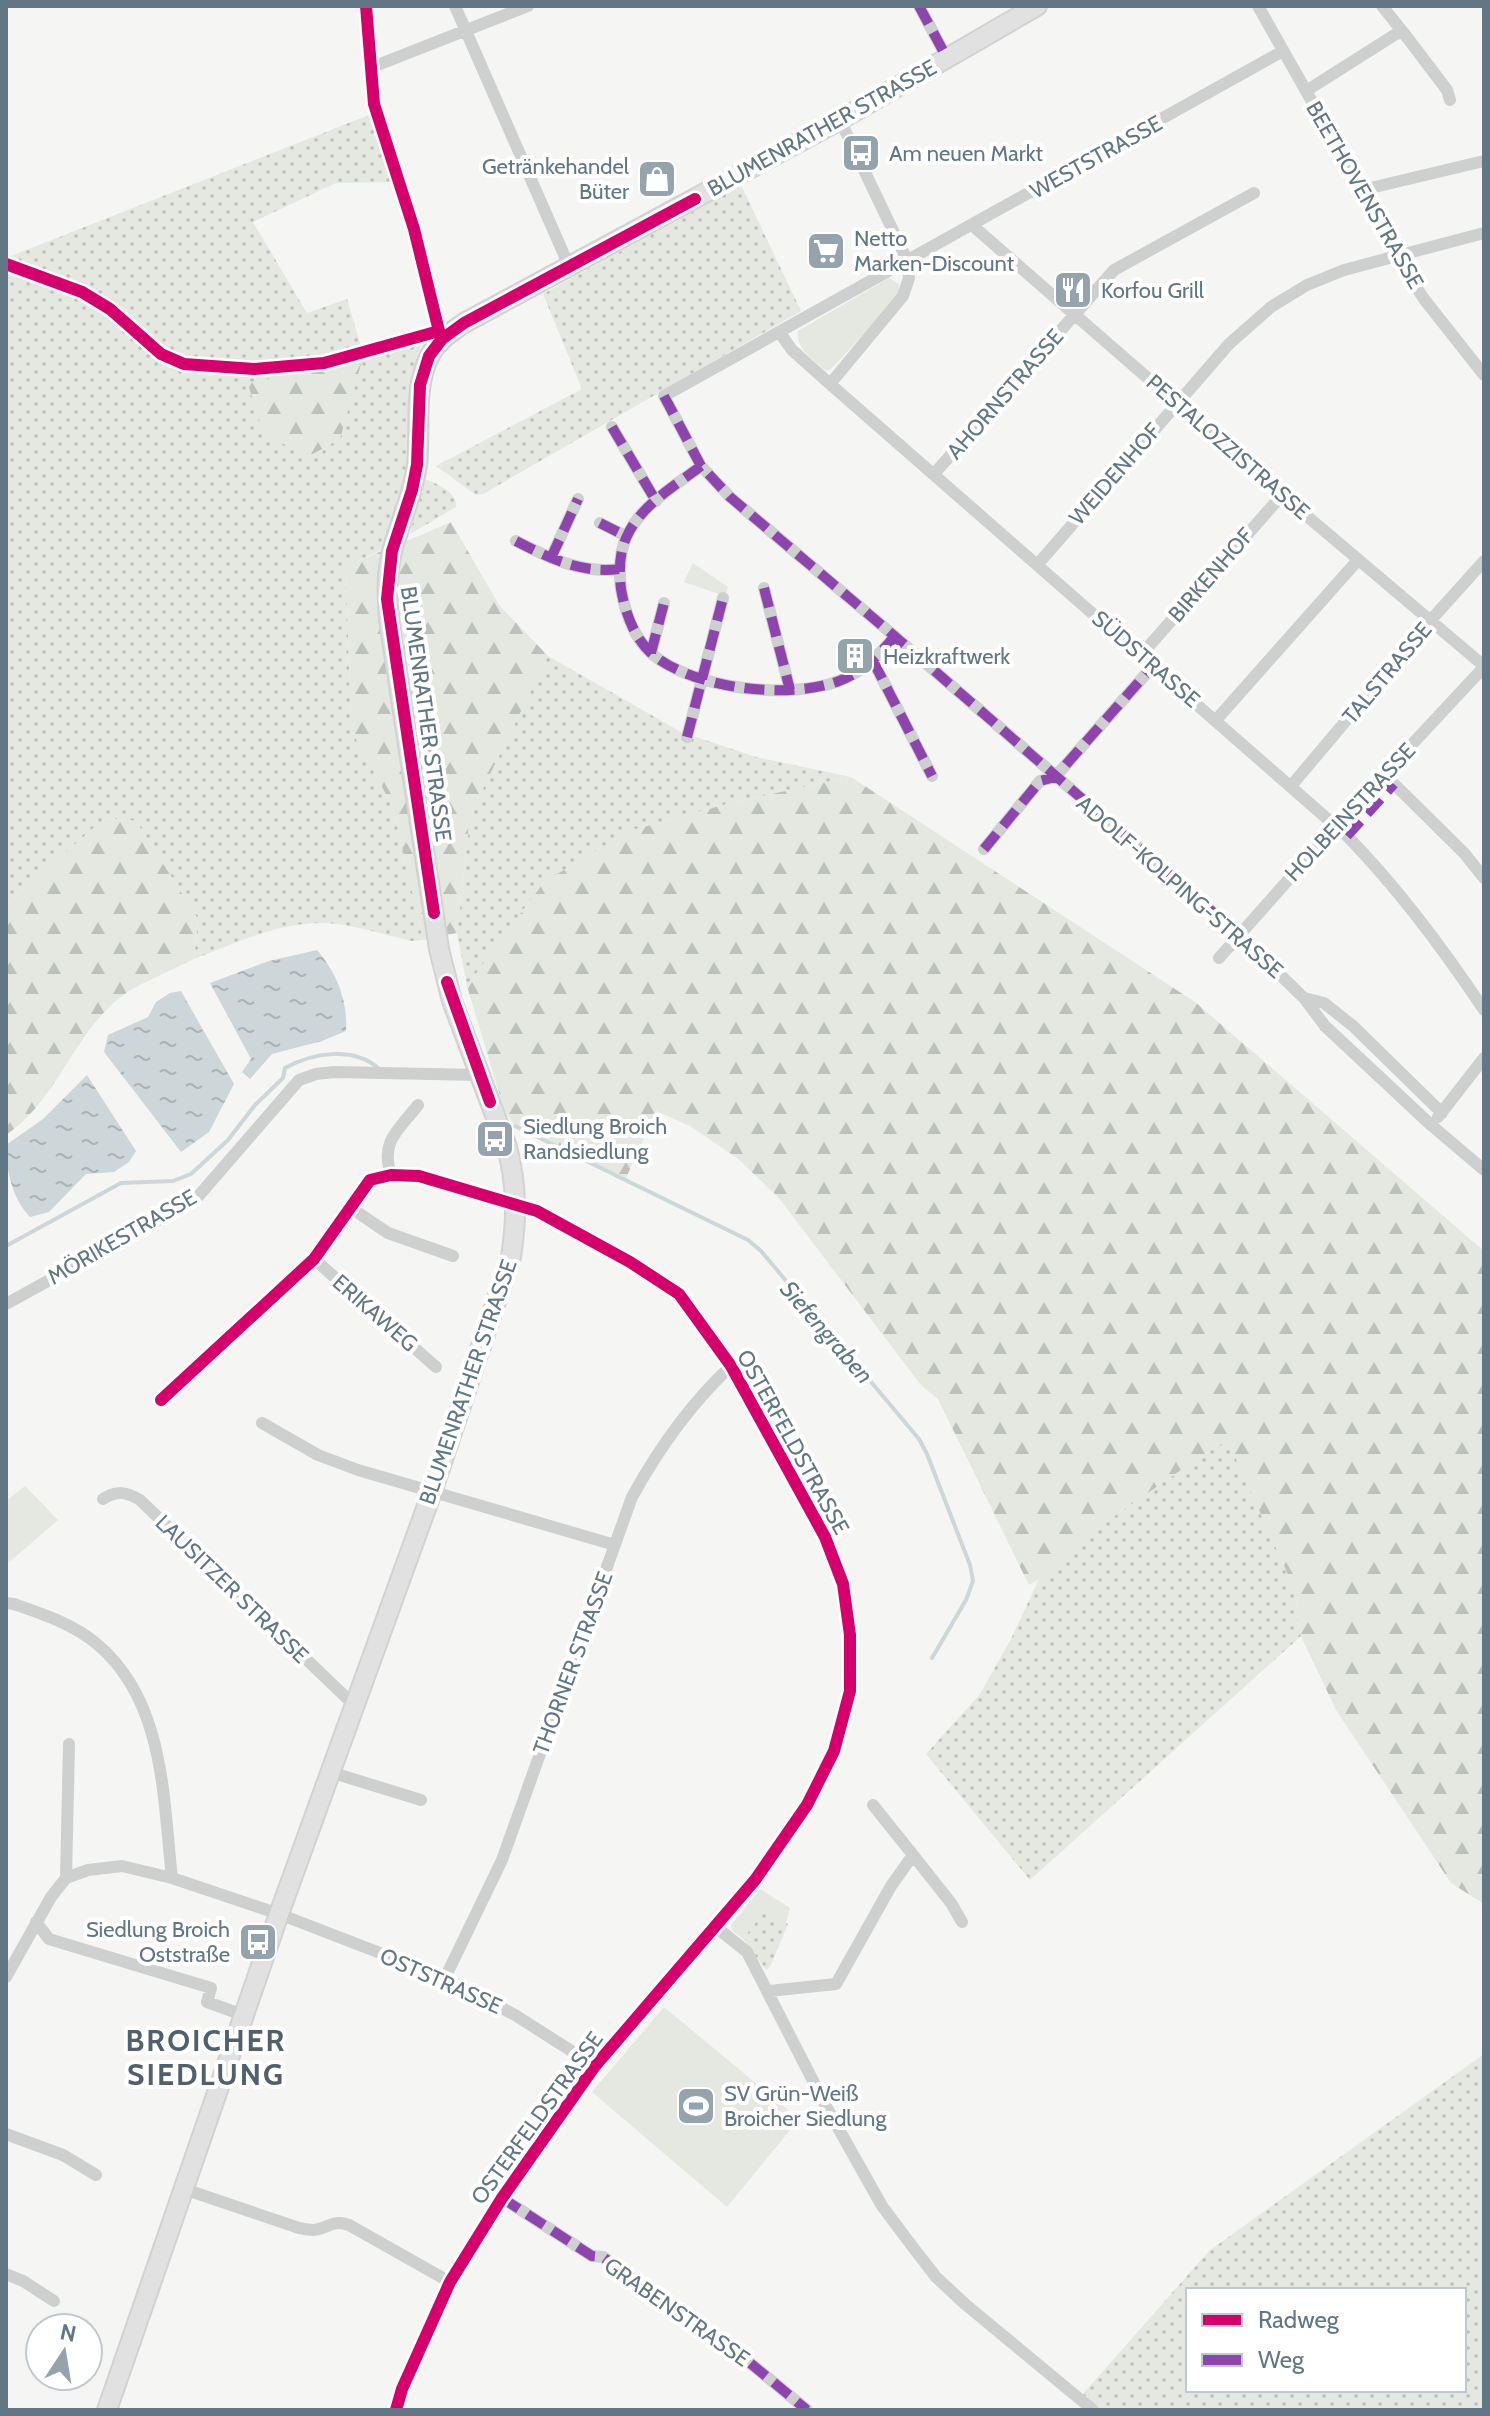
<svg xmlns="http://www.w3.org/2000/svg" width="1490" height="2416" viewBox="0 0 1490 2416" font-family="Cabin,sans-serif">
<style>
.grass{fill:url(#grass-dots);fill-rule:evenodd}
.forest{fill:url(#forest-firs)}
.park{fill:#e4e8e1}
.water{fill:url(#water-ripples)}
.lines{fill:none;stroke-linecap:round;stroke-linejoin:round}
.stream{stroke:#cdd6d8;stroke-width:4}
.secondary-casing{stroke:#d1d3d3;stroke-width:22}
.street{stroke:#ced0d0;stroke-width:12}
.secondary{stroke:#e1e1e2;stroke-width:18}
.quiet{stroke:#8e44ad;stroke-width:10;stroke-dasharray:20 10;stroke-linecap:butt}
.cycleway-casing{stroke:#fff;stroke-width:17}
.cycleway{stroke:#d6006c;stroke-width:12}
.labels{text-anchor:middle;dominant-baseline:central;stroke-width:8;stroke-linejoin:round;paint-order:stroke}
.street-label{font-size:22px;fill:#627786;stroke:#fff}
.poi-label{font-size:22px;fill:#627786;stroke:#fff;text-anchor:start}
.water-label{font-size:24px;font-style:italic;fill:#5e7a83;stroke:#fff}
.district-label{font-size:30px;font-weight:bold;letter-spacing:2px;fill:#51606a;stroke:#fff}
</style>
<defs>
<pattern id="grass-dots" width="8" height="8" patternUnits="userSpaceOnUse" patternTransform="scale(2)"><rect width="8" height="8" fill="#e4e8e1"/><path d="M2 2h.1M6 6h.1" fill="none" stroke="#bcc1bc" stroke-width="1.8" stroke-linecap="round"/></pattern>
<pattern id="forest-firs" width="22" height="20" patternUnits="userSpaceOnUse" patternTransform="scale(2)"><rect width="22" height="20" fill="#e4e8e1"/><path d="M5 1l3.5 6h-7zM16 11l3.5 6h-7z" fill="#bcc1bc"/></pattern>
<pattern id="water-ripples" width="26" height="14" patternUnits="userSpaceOnUse" patternTransform="scale(2)"><rect width="26" height="14" fill="#cdd6d8"/><path d="M2 4q2-2 4 0t4 0M15 11q2-2 4 0t4 0" fill="none" stroke="#aab2b5"/></pattern>
</defs>
<rect width="100%" height="100%" fill="#f5f5f3"/>
<path class="grass" d="M374,113L391,182L336,183L253,222L307,313L347,299L364,357L424,341C401,381 413,415 409,458C406,489 393,520 383,549L346,567L351,730L393,807L423,940L411,941C387,935 363,928 338,924C288,918 240,941 194,959L198,919L136,821L105,818L6,905V258Z
M741,185L801,311L483,494L476,495L436,466L582,389L543,294Z
M424,479C437,483 458,493 456,507L410,534Z
M548,656L681,732L756,757L851,777L738,801L629,831L544,882L467,986L457,933L470,815Z
M1228,1440L1294,1588L1301,1636L1030,1880L926,1754L980,1694L1012,1637L1039,1579L1094,1530L1210,1450Z
M764,1911L788,1924L770,1967L766,1970L743,1939Z
M1484,2054V2410H1100L1082,2395L1209,2251ZM1188,2290H1464V2390H1188Z"/>
<path class="forest" d="M363,357L340,439L311,455L264,436L248,384Z
M451,522L499,605L548,656L470,815L457,933L423,940L393,807L351,730L346,567C381,550 416,538 451,522Z
M851,777L1195,1002L1484,1251V1904L1451,1883L1336,1710L1301,1636L1294,1588L1228,1441L1210,1450L1094,1530L1039,1579L1029,1585L938,1399L921,1385L778,1197L737,1158L690,1126L656,1111L626,1178L517,1129L504,1109L467,986L544,882L629,831L738,801Z
M105,818L136,821L198,919L194,959C173,970 134,985 117,1000C72,1038 55,1102 6,1135V905Z"/>
<path class="park" d="M889,278L899,284L900,295L831,369L826,371C813,359 796,350 798,331Z
M693,563L728,587L725,596L684,582Z
M25,1486L58,1520L6,1565V1501Z
M760,1889L790,1908L786,1923L764,1912L743,1939L733,1931L731,1925Z
M664,2007L799,2119L727,2207L592,2092Z"/>
<path class="water" d="M317,950C337,973 348,1001 346,1031L322,1041L272,1054L250,1079L242,1072L251,1059L210,983L269,961Z
M181,991L234,1084L209,1132L181,1152L104,1052L108,1035L148,1017L156,1002L170,993Z
M87,1075L136,1151L129,1162L114,1172L86,1174L49,1212L30,1217C12,1198 6,1170 6,1145L43,1119Z"/>
<g class="lines">
<path class="stream" d="M515,1126L748,1240L761,1251L919,1439L927,1454L970,1565L973,1581L966,1600L932,1658
M6,1246L121,1183L173,1181L191,1174L228,1140L255,1105L283,1078L285,1068C312,1053 353,1046 378,1068"/>
<g class="secondary-casing">
<path id="secondary" d="M107,2410L279,1914L432,1492L511,1257C517,1218 517,1186 507,1147L452,1001L439,949L389,620C387,596 386,572 393,548C401,520 413,494 417,465C421,430 413,390 429,357C436,342 451,332 464,323L840,120L1037,6"/>
</g>
<path class="street" d="M455,6L569,266
M919,6L947,58
M1258,6L1362,190L1396,256L1424,299L1484,375
M1382,6L1403,32
M1283,51L664,396L701,466L730,497L892,634L1238,934L1304,998L1325,1026L1431,1125L1484,1170
M370,68L528,6
M1306,91L1396,34L1403,32L1447,90L1450,100
M1362,190L1484,161
M973,226L1282,495L1484,666
M780,333L792,350L830,384L1347,836C1399,889 1442,947 1484,1010
M830,384L903,296L909,278L907,260L840,120
M612,427L656,501
M701,466C675,486 641,505 627,536C619,552 619,572 621,589C625,612 634,638 652,654C694,689 788,700 839,681C863,672 879,655 895,636
M934,474L1114,270L1254,193
M600,523L626,536
M516,541C549,558 582,574 619,569
M551,558L578,499
M1038,564L1229,344L1271,307L1307,285L1344,270L1484,233
M764,588L790,690
M651,653L664,603
M1141,655L1282,495
M873,661L932,776
M1216,720L1358,560
M687,737L723,598
M1385,775L1464,853L1484,878
M1291,786L1430,621L1484,561
M984,849L1040,781L1055,777L1153,666
M1219,958L1336,826L1484,667
M1304,998L1324,1003L1353,1026L1442,1113
M1438,1117L1484,1058
M391,1175C380,1141 398,1131 418,1105
M351,1208L388,1233L453,1256
M314,1259L436,1367
M6,1304L195,1200L299,1080L316,1074L334,1072L479,1075
M161,1400L314,1259L370,1180L391,1175L419,1176L537,1211L630,1262L679,1294L731,1366L825,1537L843,1584L850,1635V1691L834,1751L807,1805L755,1880L595,2066L502,2198L450,2282L402,2389L396,2410
M262,1423L318,1455L358,1470L615,1545
M103,1499C117,1490 127,1492 140,1500L354,1705
M6,1603L14,1604C43,1614 73,1624 97,1644C165,1701 163,1798 172,1878
M330,1772L421,1800
M913,1855L951,1903L962,1922
M66,1878L69,1744
M36,1922L49,1939L211,1988L207,2002L243,2015
M716,1927L747,1952L828,2110L882,2206L912,2246L936,2277L965,2304L1093,2410
M6,1977L51,1897L66,1878L88,1870L122,1866L172,1878L279,1914L445,1978L515,2015L595,2066
M445,1978L502,1860L632,1497C659,1448 690,1404 731,1366
M769,1991L836,1984L891,1886L913,1855L873,1805
M6,2134L63,2155L96,2175
M184,2189L299,2228C304,2229 308,2230 313,2230C328,2229 331,2219 349,2225L450,2282
M502,2198L592,2256L603,2257L738,2353L807,2410
M6,2274L23,2281L54,2301"/>
<use href="#secondary" class="secondary"/>
<path class="quiet" d="M919,6L947,58
M664,396L701,466L730,497L892,634L1238,934
M612,427L656,501
M701,466C675,486 641,505 627,536C619,552 619,572 621,589C625,612 634,638 652,654C694,689 788,700 839,681C863,672 879,655 895,636
M600,523L626,536
M516,541C549,558 582,574 619,569
M551,558L578,499
M764,588L790,690
M651,653L664,603
M873,661L932,776
M687,737L723,598
M1347,836L1394,784
M984,849L1040,781L1055,777L1153,666
M502,2198L592,2256L603,2257L738,2353L807,2410"/>
<g class="cycleway-casing">
<path id="cycleway" d="M6,264L82,292L110,309L161,354L184,364L254,369L324,363L439,331L414,229L374,104L366,6
M434,913L387,599L392,551L412,490L417,465L420,385L429,356L442,339L464,323L695,199
M447,982L490,1102
M161,1400L314,1259L370,1180L391,1175L419,1176L537,1211L630,1262L679,1294L731,1366L825,1537L843,1584L850,1635V1691L834,1751L807,1805L755,1880L595,2066L502,2198L450,2282L402,2389L396,2410"/>
</g>
<use href="#cycleway" class="cycleway"/>
</g>
<defs>
<g id="bus-square" transform="scale(2)"><rect x="-9" y="-9" width="18" height="18" rx="4" fill="#95a3ac" stroke="#fff"/><path d="M-5-6H5V4H4V6H2V4H-2V6H-4V4H-5ZM-3.5-4V0h7V-4ZM-3.5 1.2v1.5H-2V1.2ZM2 1.2v1.5H3.5V1.2Z" fill="#fff"/></g>
<g id="shop-square" transform="scale(2)"><rect x="-9" y="-9" width="18" height="18" rx="4" fill="#95a3ac" stroke="#fff"/><path d="M-5-2.5h2.3a2.7 3.5 0 0 1 5.4 0H5L5.5 6h-11ZM-1.5-2.5h3a1.5 2.3 0 0 0-3 0Z" fill="#fff"/></g>
<g id="supermarket-square" transform="scale(2)"><rect x="-9" y="-9" width="18" height="18" rx="4" fill="#95a3ac" stroke="#fff"/><path d="M-6-5.5h2.5l.6 2H6L4.5 2H-2.5L-4.4-4H-6ZM-1.5 3.2a1.3 1.3 0 1 0 .1 0ZM3 3.2a1.3 1.3 0 1 0 .1 0Z" fill="#fff"/></g>
<g id="restaurant-square" transform="scale(2)"><rect x="-9" y="-9" width="18" height="18" rx="4" fill="#95a3ac" stroke="#fff"/><path d="M-5-6h1v4h1v-4h1v4h1v-4h1v5L-1.5 .5V6h-2V.5L-5-1ZM5-6V6H3V1.5H1.5Q1.5-4 5-6Z" fill="#fff"/></g>
<g id="building-square" transform="scale(2)"><rect x="-9" y="-9" width="18" height="18" rx="4" fill="#95a3ac" stroke="#fff"/><path d="M-4-6H4V6H1V3H-1V6H-4ZM-2.5-4.3h1.7v1.8h-1.7ZM.8-4.3h1.7v1.8H.8ZM-2.5-1h1.7V.8h-1.7ZM.8-1h1.7V.8H.8Z" fill="#fff"/></g>
<g id="stadium-square" transform="scale(2)"><rect x="-9" y="-9" width="18" height="18" rx="4" fill="#95a3ac" stroke="#fff"/><path d="M0-5a6.5 5 0 1 0 0 10a6.5 5 0 1 0 0-10ZM-3.5-1.8h7v3.6h-7Z" fill="#fff"/></g>
</defs>
<g fill-rule="evenodd">
<use href="#bus-square" x="861" y="153"/>
<use href="#shop-square" x="657" y="179"/>
<use href="#supermarket-square" x="826" y="251"/>
<use href="#restaurant-square" x="1073" y="290"/>
<use href="#building-square" x="855" y="656"/>
<use href="#bus-square" x="495" y="1139"/>
<use href="#bus-square" x="258" y="1942"/>
<use href="#stadium-square" x="696" y="2106"/>
</g>
<g class="labels">
<g class="street-label">
<text transform="translate(822 128) rotate(-29)">BLUMENRATHER STRASSE</text>
<text transform="translate(1096 157) rotate(-29)">WESTSTRASSE</text>
<text transform="translate(1365 195) rotate(60)">BEETHOVENSTRASSE</text>
<text transform="translate(1005 394) rotate(-49)">AHORNSTRASSE</text>
<text transform="translate(1228 447) rotate(41)">PESTALOZZISTRASSE</text>
<text transform="translate(1115 474) rotate(-49)">WEIDENHOF</text>
<text transform="translate(1211 575) rotate(-49)">BIRKENHOF</text>
<text transform="translate(1146 659) rotate(41)">SÜDSTRASSE</text>
<text transform="translate(1387 673) rotate(-50)">TALSTRASSE</text>
<text transform="translate(426 714) rotate(82)">BLUMENRATHER STRASSE</text>
<text transform="translate(1350 812) rotate(-47)">HOLBEINSTRASSE</text>
<text transform="translate(1180 887) rotate(41)">ADOLF-KOLPING-STRASSE</text>
<text transform="translate(122 1237) rotate(-30)">MÖRIKESTRASSE</text>
<text transform="translate(375 1313) rotate(41)">ERIKAWEG</text>
<text transform="translate(468 1382) rotate(-71)">BLUMENRATHER STRASSE</text>
<text transform="translate(793 1442) rotate(61)">OSTERFELDSTRASSE</text>
<text transform="translate(232 1589) rotate(44)">LAUSITZER STRASSE</text>
<text transform="translate(573 1663) rotate(-70)">THORNER STRASSE</text>
<text transform="translate(441 1981) rotate(24)">OSTSTRASSE</text>
<text transform="translate(537 2118) rotate(-54)">OSTERFELDSTRASSE</text>
<text transform="translate(677 2312) rotate(35)">GRABENSTRASSE</text>
</g>
<g class="poi-label">
<text x="889" y="153">Am neuen Markt</text>
<text x="629" y="166" text-anchor="end">Getränkehandel<tspan x="629" dy="25">Büter</tspan></text>
<text x="854" y="238">Netto<tspan x="854" dy="25">Marken-Discount</tspan></text>
<text x="1101" y="290">Korfou Grill</text>
<text x="883" y="656">Heizkraftwerk</text>
<text x="523" y="1126">Siedlung Broich<tspan x="523" dy="25">Randsiedlung</tspan></text>
<text x="230" y="1929" text-anchor="end">Siedlung Broich<tspan x="230" dy="25">Oststraße</tspan></text>
<text x="724" y="2093">SV Grün-Weiß<tspan x="724" dy="25">Broicher Siedlung</tspan></text>
</g>
<g class="water-label">
<text transform="translate(827 1332) rotate(49)">Siefengraben</text>
</g>
<g class="district-label">
<text x="206" y="2040">BROICHER<tspan x="206" dy="34">SIEDLUNG</tspan></text>
</g>
</g>
<rect width="1490" height="2416" fill="none" stroke="#627786" stroke-width="16"/>
<rect x="1186" y="2288" width="280" height="104" fill="#ffffff" stroke="#c0c9cf" stroke-width="2"/>
<rect x="1202" y="2314" width="40" height="12" fill="#d6006c" stroke="#c0c9cf" stroke-width="2"/>
<text x="1258" y="2328" font-size="24" fill="#627786">Radweg</text>
<rect x="1202" y="2354" width="40" height="12" fill="#8e44ad" stroke="#c0c9cf" stroke-width="2"/>
<text x="1258" y="2368" font-size="24" fill="#627786">Weg</text>
<g transform="translate(64 2352) rotate(12)"><circle r="38" fill="#ffffff" stroke="#c0c9cf" stroke-width="2"/>
<path d="M0-6L14 30L0 20L-14 30Z" fill="#95a3ac"/>
<text y="-12" font-size="22" font-weight="bold" text-anchor="middle" fill="#627786">N</text>
</g>
</svg>
